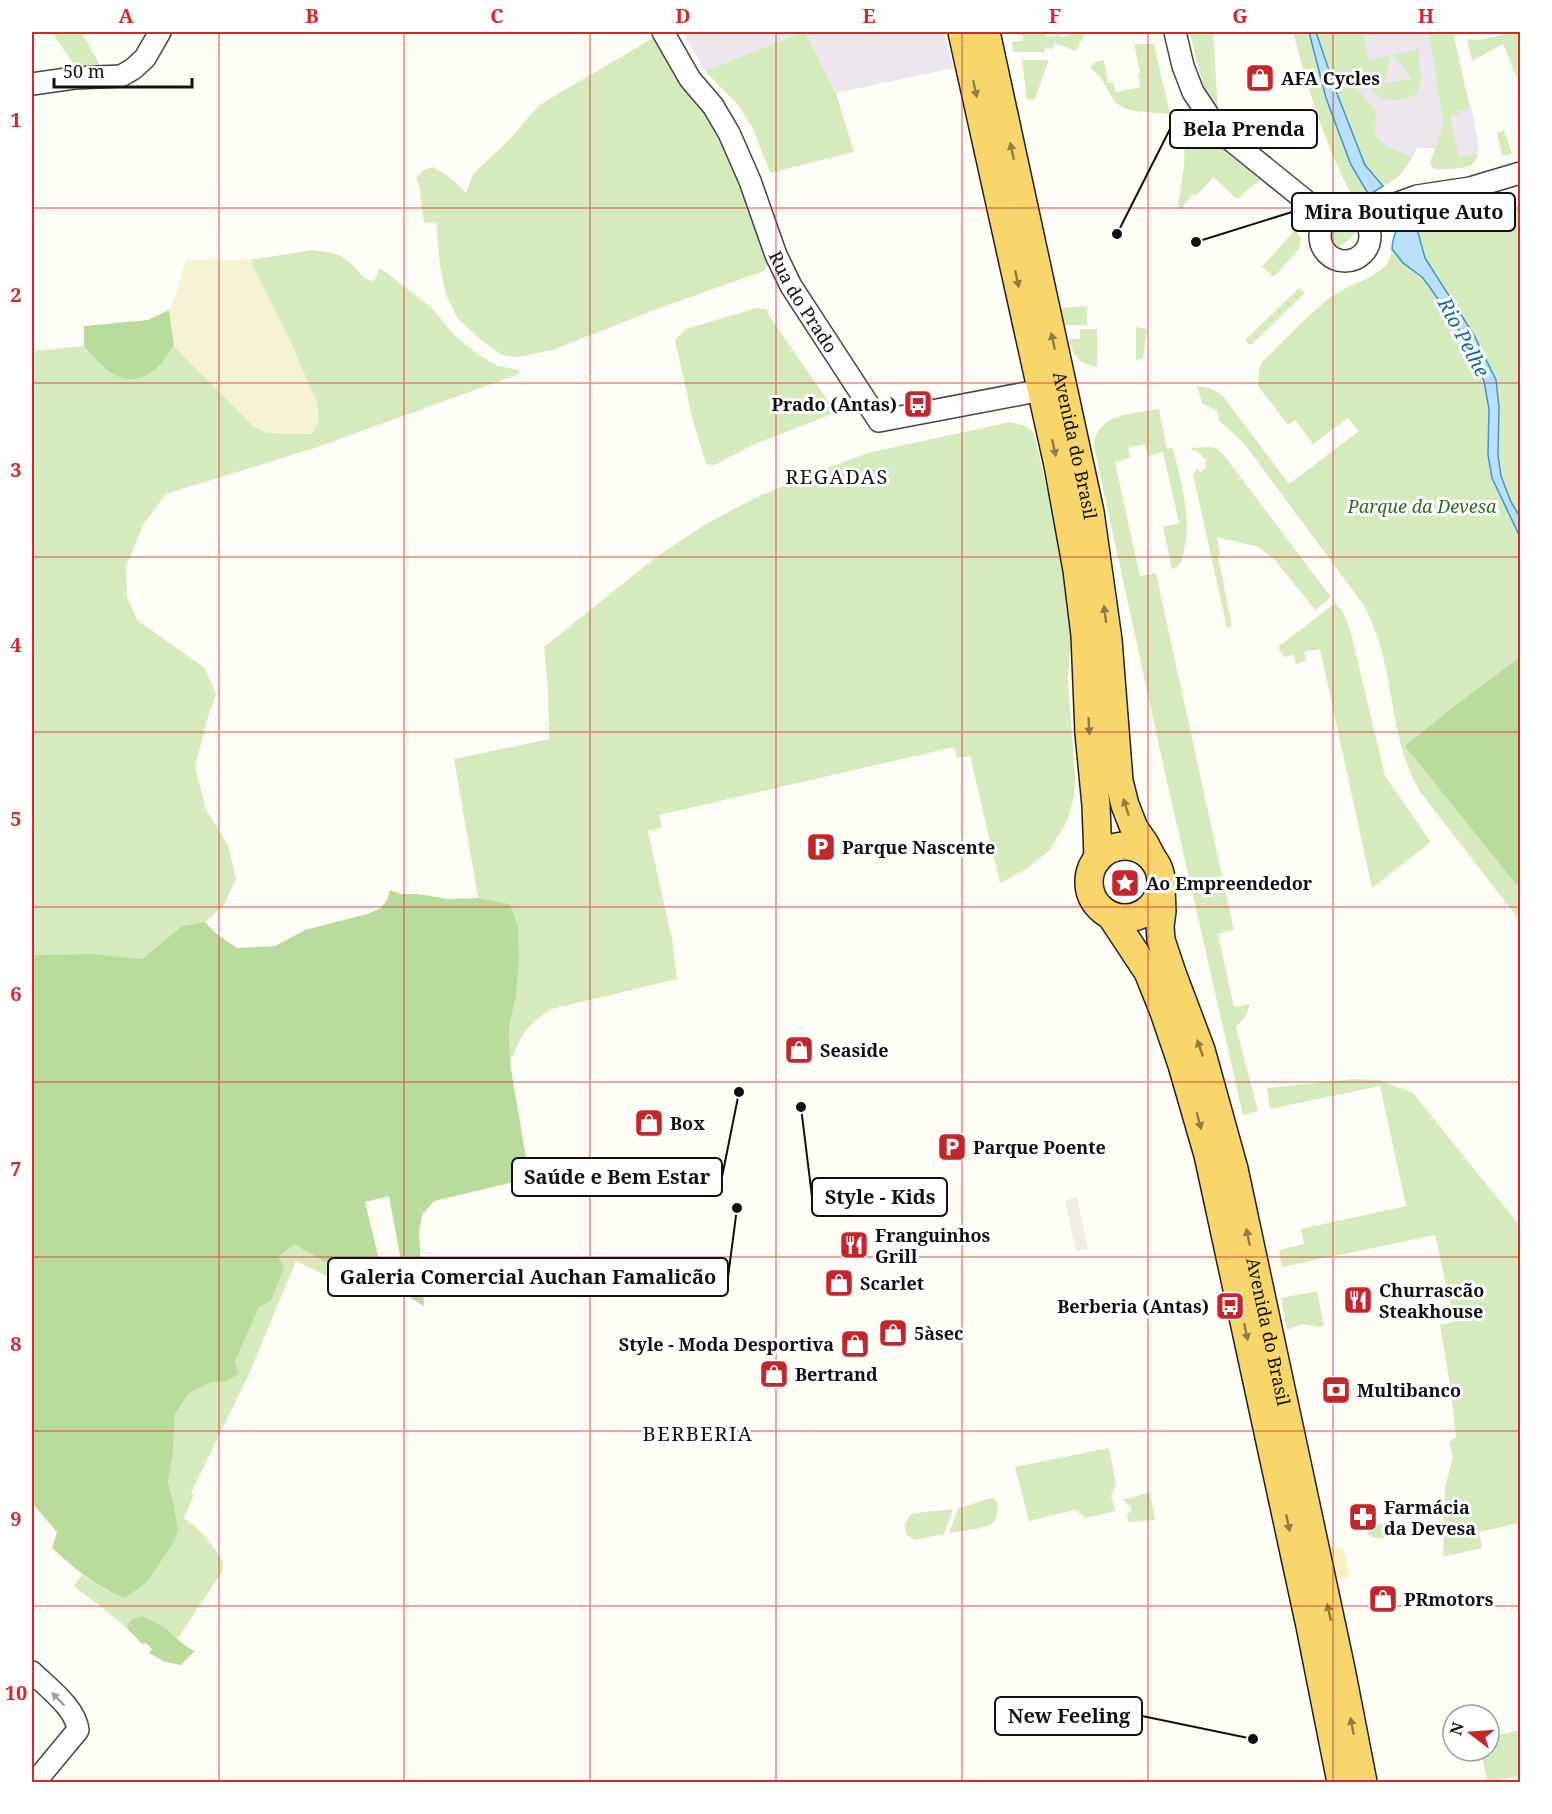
<svg xmlns="http://www.w3.org/2000/svg" width="1552" height="1814" viewBox="0 0 1552 1814" font-family="'Noto Serif',serif">
<style>
.industrial{fill:#eee6ef}
.farmland{fill:#f6f3d4}
.green{fill:#d5ebbd}
.forest{fill:#b9dc9c}
.sand{fill:#fbeec1}
.plaza{fill:#f1ede2}
.water{fill:#b9e0f7;stroke:#3f96cf;stroke-width:1.5}
.lines{fill:none;stroke-linecap:round;stroke-linejoin:round}
.minor-casing{stroke:#444;stroke-width:24}
.major-casing{stroke:#222;stroke-width:30}
.minor{stroke:#fff;stroke-width:21}
.major{stroke:#f9d66b;stroke-width:27}
.oneway{fill:#917d42}
.oneway2{fill:#a0a0a0}
.grid{fill:none;stroke:#d62828;stroke-width:1.5;stroke-opacity:0.55}
.labels{text-anchor:middle;dominant-baseline:central;stroke-width:6;stroke-linejoin:round;paint-order:stroke}
.poi-label{font-size:18px;font-weight:bold;fill:#111;stroke:#fff;text-anchor:start}
.street-label{font-size:18px;fill:#111;stroke:#fff}
.park-label{font-size:18px;font-style:italic;fill:#2f6b1f;stroke:#fff}
.water-label{font-size:20px;font-style:italic;fill:#1768a6;stroke:#fff}
.neighbourhood-label{font-size:20px;letter-spacing:1.5px;fill:#111;stroke:#fff}
.leader{fill:none;stroke:#111;stroke-width:2}
.callout-dot{fill:#111;stroke:#fff;stroke-width:2}
.callout{fill:#fff;stroke:#111;stroke-width:2}
.callout-label{font-size:20px;text-anchor:middle;font-weight:bold;fill:#111}
.neatline{fill:none;stroke:#d62828;stroke-width:2}
.grid-label{font-size:20px;text-anchor:middle;font-weight:bold;fill:#d62828}
</style>
<rect width="100%" height="100%" fill="#fffdf5"/>
<path class="industrial" d="M683,32H803L705,71Z
M805,32H943L954,68L836,93Z
M1325,32H1453L1470,108L1472,109L1479,149L1474,162L1468,166L1438,170L1433,168L1430,163L1435,148H1417L1406,168L1373,158Z"/>
<path class="farmland" d="M186,259L250,260L293,347L317,403L319,420L312,434L267,433L253,426L174,346L169,310L176,295Z"/>
<path class="green" d="M52,32H82L100,65H74Z
M803,32H805L836,93L854,152L770,173L753,129L739,106L705,71Z
M1011,32H1045L1047,37L1060,35L1061,37L1074,34V32H1086L1076,51L1055,43L1052,50L1046,47L1044,52H1013L1012,42L1022,41L1023,36Z
M1190,32H1213L1218,110L1205,90L1197,63Z
M1293,32H1309L1327,98L1351,165L1369,195H1352C1324,144 1308,88 1293,32Z
M1316,32H1363L1369,60L1391,55L1384,83L1412,79L1393,55L1419,49L1421,84L1415,95C1381,107 1377,97 1358,71L1349,80L1376,111L1375,136L1388,147L1412,157C1404,171 1397,181 1383,186L1365,165L1336,91Z
M1429,32H1453L1470,109L1458,111L1459,114L1450,116L1459,157L1478,153V154C1476,159 1474,164 1469,166C1461,169 1441,170 1433,168L1430,163L1439,139L1443,122Z
M1515,32H1520V85L1503,44L1472,61L1467,39L1479,40Z
M653,38L687,89L707,114L725,145L742,185L767,254L768,265L764,271L657,309L553,350L518,357L502,355L481,340L458,319L446,295L440,266L436,222L424,223L419,185L416,178L423,170L433,167C448,175 454,180 466,193L473,174L510,139L539,105Z
M1134,44H1154L1170,114L1134,111L1124,108L1115,102L1100,77L1090,67L1095,62L1104,60L1108,83H1113L1116,92L1140,87L1138,74L1140,73Z
M1022,60H1049L1035,99L1027,100Z
M1197,126L1260,180L1237,199L1213,177L1196,196L1193,194L1181,209L1178,205L1184,166L1185,129Z
M1504,130L1512,154L1502,156L1497,133Z
M1496,203L1513,213L1520,205V921L1421,793C1391,744 1395,686 1376,633C1373,624 1369,616 1365,607L1243,442L1219,421L1218,412L1202,403L1197,386L1210,388L1223,396L1289,484L1359,431L1348,418L1313,444L1295,420L1288,425L1258,386L1259,369L1262,362C1284,341 1305,318 1328,299C1345,285 1368,282 1384,267C1398,254 1386,230 1406,221C1427,211 1471,207 1496,203Z
M1342,222C1349,221 1355,223 1358,231L1339,248C1328,240 1330,228 1342,222Z
M1295,230L1301,238L1299,249L1274,277L1262,267Z
M312,250C324,252 336,252 346,259C356,266 361,279 373,281L376,277L380,268L431,307L454,335L480,356L498,366L519,370V374L315,448L166,494L143,525L126,567L127,597L137,620L205,668L216,694L208,717L195,767L206,809L228,845L236,879L224,905L205,922L182,926L142,959L93,954L32,955V351L84,346L102,367L158,368L174,346L253,426L267,433L312,434L319,420L317,403L293,347L250,260Z
M1300,287L1305,293L1252,344H1248L1246,339Z
M1087,306V325H1065L1061,308Z
M756,308L767,309L768,314L833,408L835,413L755,444L714,465L706,464L693,421L675,340L686,329Z
M1136,327L1147,329L1143,359L1136,360Z
M1080,329H1097V367C1079,363 1073,357 1069,339H1080Z
M1159,409L1167,449L1173,448C1181,482 1192,516 1184,551C1182,560 1182,566 1172,569L1163,527L1179,523L1163,452L1148,456L1145,444L1128,448L1130,458L1115,462L1140,576L1156,573L1234,930L1218,934L1234,1007L1250,1004L1246,1016L1236,1027L1258,1111L1243,1115L1167,782L1094,447C1095,413 1133,414 1159,409Z
M1010,422L1026,426L1034,433L1056,530L1071,628L1068,680L1075,777L1074,798L1067,821L1049,851L1025,870L1000,883L970,756L957,758L954,747L659,815L662,828L648,831L672,939L677,979L552,1009C526,1025 521,1036 510,1063L509,1027L516,995L519,961L510,904L478,898L454,759L549,739L548,691L544,647L656,557L706,524L755,498L813,473L868,453Z
M1210,447L1216,448L1223,454L1331,597L1315,610L1275,560L1258,547L1217,537L1220,555L1218,556L1232,627L1227,628L1193,474L1197,469L1201,472L1207,466L1204,464L1207,461L1196,450L1192,451V448Z
M1335,603L1342,610L1351,633L1385,776L1431,842L1372,888L1320,649L1305,652L1306,661L1296,664L1294,655L1284,657L1278,647Z
M1353,1079L1379,1080L1413,1093L1520,1226V1523L1479,1532L1482,1548L1443,1557L1445,1487L1453,1457L1449,1443L1452,1439L1456,1438L1451,1391L1440,1325L1454,1322L1435,1235L1282,1267L1279,1250L1304,1244L1301,1229L1406,1206L1380,1086L1270,1109L1267,1088Z
M294,1243L371,1288L364,1295L296,1261L249,1374L191,1493L194,1495L184,1518C200,1528 214,1546 223,1562L222,1572L178,1638L163,1627L132,1619L126,1627L74,1586L82,1575L108,1591L147,1582L172,1543L178,1531L174,1505L168,1482L173,1453L175,1414L189,1393L210,1383L227,1381L259,1307L271,1301L278,1257Z
M1317,1291L1324,1326L1320,1327L1302,1324L1287,1330L1281,1298Z
M1109,1448L1116,1485L1111,1496L1116,1511L1085,1518L1075,1510L1029,1521L1015,1467Z
M1150,1492L1155,1520L1128,1522L1127,1515L1132,1509L1123,1500Z
M994,1498L998,1504C997,1510 998,1518 993,1523C986,1529 959,1531 949,1533L958,1508C970,1506 981,1499 994,1498Z
M953,1509L944,1534L914,1540L906,1534L905,1524L910,1515C924,1510 938,1512 953,1509Z
M1385,1523L1388,1537C1377,1539 1369,1540 1365,1527Z
M1520,1730V1776L1487,1782L1483,1760L1476,1761L1474,1751H1489V1737Z"/>
<path class="forest" d="M169,310L174,346C168,353 163,364 156,369C125,393 104,370 84,346V326L148,320Z
M1520,657V889L1405,746L1452,708Z
M390,890L400,894H418L448,899L478,898L510,904L518,927L519,961L516,996L509,1027L510,1063L529,1175L518,1181L434,1201L422,1215L419,1233L424,1306L412,1299L407,1294L389,1196L365,1202L382,1272L374,1279L371,1288L294,1244L278,1257L284,1267L271,1301L259,1307L235,1362L238,1374L227,1381L210,1383L189,1393L175,1414L173,1453L168,1482L174,1505L178,1531L173,1543L147,1582L125,1598C95,1586 75,1569 52,1548L57,1532L32,1503V955L93,954L142,959L182,926L205,922L217,934L237,948L275,946L305,930L367,914L381,908L387,900Z
M142,1616C149,1620 157,1623 164,1627C175,1635 182,1646 195,1651L181,1665L165,1662L149,1653L152,1649L146,1643L142,1644L126,1627L132,1619Z"/>
<path class="sand" d="M1330,1547L1339,1548L1344,1551L1349,1577L1337,1579Z"/>
<path class="plaza" d="M1077,1197L1088,1249L1076,1251L1065,1200Z"/>
<path class="water" d="M1309,32H1316L1336,91L1365,165L1383,186L1369,195L1351,165L1326,98Z
M1414,218L1425,258L1474,335L1496,380L1499,407L1498,455L1501,476L1511,502L1520,517V537L1492,478L1488,455L1489,409L1484,381L1461,333L1429,286L1422,277L1403,263L1392,249C1393,232 1398,224 1414,218Z"/>
<g class="lines">
<g class="minor-casing">
<g id="minor">
<path id="s1" d="M663,32L690,79L713,106L729,133L750,181L776,255L791,286L879,421L1042,390"/>
<path d="M1175,32L1183,66L1193,92L1211,119L1227,137L1327,218"/>
<path d="M32,84L74,78L121,76L133,69L145,58L160,32"/>
<circle cx="1345" cy="236" r="25"/>
<path d="M1367,223L1398,203L1417,196L1470,188L1520,173"/>
<path d="M32,1672C47,1687 76,1708 78,1730L35,1782"/>
</g>
</g>
<g class="major-casing">
<g id="major">
<path d="M962,32L1058,465L1077,570L1085,635L1089,733L1096,805L1098,858"/>
<path id="s2" d="M986,32L1090,512L1108,640L1119,781L1125,805L1134,828L1145,844L1153,859"/>
<circle cx="1125" cy="882" r="36"/>
<path id="s3" d="M1161,887L1162,911L1160,926L1161,940L1172,973L1201,1050L1234,1169L1341,1669L1363,1782"/>
<path d="M1111,916L1148,972L1164,1012L1182,1065L1208,1155L1310,1626L1341,1782"/>
</g>
</g>
<use href="#minor" class="minor"/>
<use href="#major" class="major"/>
</g>
<defs><path id="oneway-solid" d="M-6-.8H1V-3.2L6.5 0L1 3.2V.8H-6Z" transform="scale(1.5)"/></defs>
<g class="oneway">
<use href="#oneway-solid" transform="translate(975 89) rotate(78)"/>
<use href="#oneway-solid" transform="translate(1012 151) rotate(-102)"/>
<use href="#oneway-solid" transform="translate(1017 279) rotate(78)"/>
<use href="#oneway-solid" transform="translate(1053 341) rotate(-102)"/>
<use href="#oneway-solid" transform="translate(1054 448) rotate(78)"/>
<use href="#oneway-solid" transform="translate(1105 614) rotate(-97)"/>
<use href="#oneway-solid" transform="translate(1089 726) rotate(87)"/>
<use href="#oneway-solid" transform="translate(1126 807) rotate(-108)"/>
<use href="#oneway-solid" transform="translate(1200 1048) rotate(-109)"/>
<use href="#oneway-solid" transform="translate(1199 1121) rotate(75)"/>
<use href="#oneway-solid" transform="translate(1248 1237) rotate(-102)"/>
<use href="#oneway-solid" transform="translate(1246 1332) rotate(78)"/>
<use href="#oneway-solid" transform="translate(1288 1523) rotate(78)"/>
<use href="#oneway-solid" transform="translate(1329 1612) rotate(-102)"/>
<use href="#oneway-solid" transform="translate(1352 1726) rotate(-101)"/>
</g>
<use class="oneway2" href="#oneway-solid" transform="translate(58 1699) rotate(-135)"/>
<path class="grid" d="M219,32V1782M404,32V1782M590,32V1782M776,32V1782M962,32V1782M1148,32V1782M1333,32V1782M32,208H1520M32,383H1520M32,557H1520M32,732H1520M32,907H1520M32,1082H1520M32,1257H1520M32,1431H1520M32,1606H1520"/>
<defs>
<g id="shop-square" transform="scale(1.5)"><rect x="-9" y="-9" width="18" height="18" rx="4" fill="#c4262e" stroke="#fff"/><path d="M-5-2.5h2.3a2.7 3.5 0 0 1 5.4 0H5L5.5 6h-11ZM-1.5-2.5h3a1.5 2.3 0 0 0-3 0Z" fill="#fff"/></g>
<g id="bus-square" transform="scale(1.5)"><rect x="-9" y="-9" width="18" height="18" rx="4" fill="#c4262e" stroke="#fff"/><path d="M-5-6H5V4H4V6H2V4H-2V6H-4V4H-5ZM-3.5-4V0h7V-4ZM-3.5 1.2v1.5H-2V1.2ZM2 1.2v1.5H3.5V1.2Z" fill="#fff"/></g>
<g id="parking-square" transform="scale(1.5)"><rect x="-9" y="-9" width="18" height="18" rx="4" fill="#c4262e" stroke="#fff"/><path d="M-3.5-5.5H1a3.5 3.5 0 0 1 0 7H-1V5.5H-3.5ZM-1-3.4V-.6H.8a1.4 1.4 0 0 0 0-2.8Z" fill="#fff"/></g>
<g id="sight-square" transform="scale(1.5)"><rect x="-9" y="-9" width="18" height="18" rx="4" fill="#c4262e" stroke="#fff"/><path d="M0-6L1.8-2.2L6-1.7L2.9 1.2L3.7 5.4L0 3.3L-3.7 5.4L-2.9 1.2L-6-1.7L-1.8-2.2Z" fill="#fff"/></g>
<g id="restaurant-square" transform="scale(1.5)"><rect x="-9" y="-9" width="18" height="18" rx="4" fill="#c4262e" stroke="#fff"/><path d="M-5-6h1v4h1v-4h1v4h1v-4h1v5L-1.5 .5V6h-2V.5L-5-1ZM5-6V6H3V1.5H1.5Q1.5-4 5-6Z" fill="#fff"/></g>
<g id="bank-square" transform="scale(1.5)"><rect x="-9" y="-9" width="18" height="18" rx="4" fill="#c4262e" stroke="#fff"/><path d="M-6-4H6V4H-6ZM0-2.3a2.3 2.3 0 1 0 0 4.6a2.3 2.3 0 1 0 0-4.6Z" fill="#fff"/></g>
<g id="pharmacy-square" transform="scale(1.5)"><rect x="-9" y="-9" width="18" height="18" rx="4" fill="#c4262e" stroke="#fff"/><path d="M-2-6h4v4h4v4h-4v4h-4v-4h-4v-4h4Z" fill="#fff"/></g>
</defs>
<g fill-rule="evenodd">
<use href="#shop-square" x="1260" y="78"/>
<use href="#bus-square" x="918" y="404"/>
<use href="#parking-square" x="821" y="847"/>
<use href="#sight-square" x="1125" y="883"/>
<use href="#shop-square" x="799" y="1050"/>
<use href="#shop-square" x="649" y="1123"/>
<use href="#parking-square" x="952" y="1147"/>
<use href="#restaurant-square" x="854" y="1245"/>
<use href="#shop-square" x="839" y="1283"/>
<use href="#restaurant-square" x="1358" y="1300"/>
<use href="#bus-square" x="1230" y="1306"/>
<use href="#shop-square" x="893" y="1333"/>
<use href="#shop-square" x="855" y="1344"/>
<use href="#shop-square" x="774" y="1374"/>
<use href="#bank-square" x="1336" y="1390"/>
<use href="#pharmacy-square" x="1363" y="1517"/>
<use href="#shop-square" x="1383" y="1599"/>
</g>
<g class="labels">
<g class="poi-label">
<text x="1281" y="78">AFA Cycles</text>
<text x="897" y="404" text-anchor="end">Prado (Antas)</text>
<text x="842" y="847">Parque Nascente</text>
<text x="1146" y="883">Ao Empreendedor</text>
<text x="820" y="1050">Seaside</text>
<text x="670" y="1123">Box</text>
<text x="973" y="1147">Parque Poente</text>
<text x="875" y="1235">Franguinhos<tspan x="875" dy="21">Grill</tspan></text>
<text x="860" y="1283">Scarlet</text>
<text x="1379" y="1290">Churrascão<tspan x="1379" dy="21">Steakhouse</tspan></text>
<text x="1209" y="1306" text-anchor="end">Berberia (Antas)</text>
<text x="914" y="1333">5àsec</text>
<text x="834" y="1344" text-anchor="end">Style - Moda Desportiva</text>
<text x="795" y="1374">Bertrand</text>
<text x="1357" y="1390">Multibanco</text>
<text x="1384" y="1507">Farmácia<tspan x="1384" dy="21">da Devesa</tspan></text>
<text x="1404" y="1599">PRmotors</text>
</g>
<g class="street-label">
<text stroke="none"><textPath href="#s1" startOffset="306">Rua do Prado</textPath></text>
<text stroke="none"><textPath href="#s2" startOffset="423">Avenida do Brasil</textPath></text>
<text stroke="none"><textPath href="#s3" startOffset="460">Avenida do Brasil</textPath></text>
</g>
<g class="park-label">
<text x="1422" y="506">Parque da Devesa</text>
</g>
<g class="water-label">
<text transform="translate(1464 337) rotate(62)">Rio Pelhe</text>
</g>
<g class="neighbourhood-label">
<text x="837" y="476">REGADAS</text>
<text x="698" y="1433">BERBERIA</text>
</g>
</g>
<path class="leader" d="M1117 234L1170 129M1196 242L1292 212M739 1092L722 1177M801 1107L812 1197M737 1208L728 1277M1253 1739L1142 1716"/>
<g class="callout-dot">
<circle cx="1117" cy="234" r="6"/>
<circle cx="1196" cy="242" r="6"/>
<circle cx="739" cy="1092" r="6"/>
<circle cx="801" cy="1107" r="6"/>
<circle cx="737" cy="1208" r="6"/>
<circle cx="1253" cy="1739" r="6"/>
</g>
<g class="callout">
<rect x="1170" y="110" width="147" height="38" rx="6"/>
<rect x="1292" y="193" width="223" height="38" rx="6"/>
<rect x="512" y="1158" width="210" height="38" rx="6"/>
<rect x="812" y="1178" width="135" height="38" rx="6"/>
<rect x="328" y="1258" width="400" height="38" rx="6"/>
<rect x="995" y="1697" width="147" height="38" rx="6"/>
</g>
<g class="callout-label">
<text x="1244" y="136">Bela Prenda</text>
<text x="1404" y="219">Mira Boutique Auto</text>
<text x="617" y="1184">Saúde e Bem Estar</text>
<text x="880" y="1204">Style - Kids</text>
<text x="528" y="1284">Galeria Comercial Auchan Famalicão</text>
<text x="1069" y="1723">New Feeling</text>
</g>
<rect width="1552" height="1814" fill="none" stroke="#ffffff" stroke-width="66"/>
<g transform="translate(1471 1733) rotate(287)"><circle r="28" fill="#ffffff" stroke="#a0a0a0" stroke-width="1.5"/>
<path d="M0-4.5L10 22L0 15L-10 22Z" fill="#c4262e"/>
<text y="-9" font-size="16" font-weight="bold" text-anchor="middle" fill="#111111">N</text>
</g>
<path d="M54 78v9h138v-9" fill="none" stroke="#111111" stroke-width="3"/>
<text x="63" y="78" font-size="18" fill="#111111" stroke="#ffffff" stroke-width="4.5" paint-order="stroke">50 m</text>
<rect x="33" y="33" width="1486" height="1748" class="neatline"/>
<g class="grid-label">
<text x="126" y="23">A</text>
<text x="312" y="23">B</text>
<text x="497" y="23">C</text>
<text x="683" y="23">D</text>
<text x="869" y="23">E</text>
<text x="1055" y="23">F</text>
<text x="1240" y="23">G</text>
<text x="1426" y="23">H</text>
<text x="16" y="127">1</text>
<text x="16" y="302">2</text>
<text x="16" y="477">3</text>
<text x="16" y="652">4</text>
<text x="16" y="826">5</text>
<text x="16" y="1001">6</text>
<text x="16" y="1176">7</text>
<text x="16" y="1351">8</text>
<text x="16" y="1526">9</text>
<text x="16" y="1700">10</text>
</g>
</svg>
